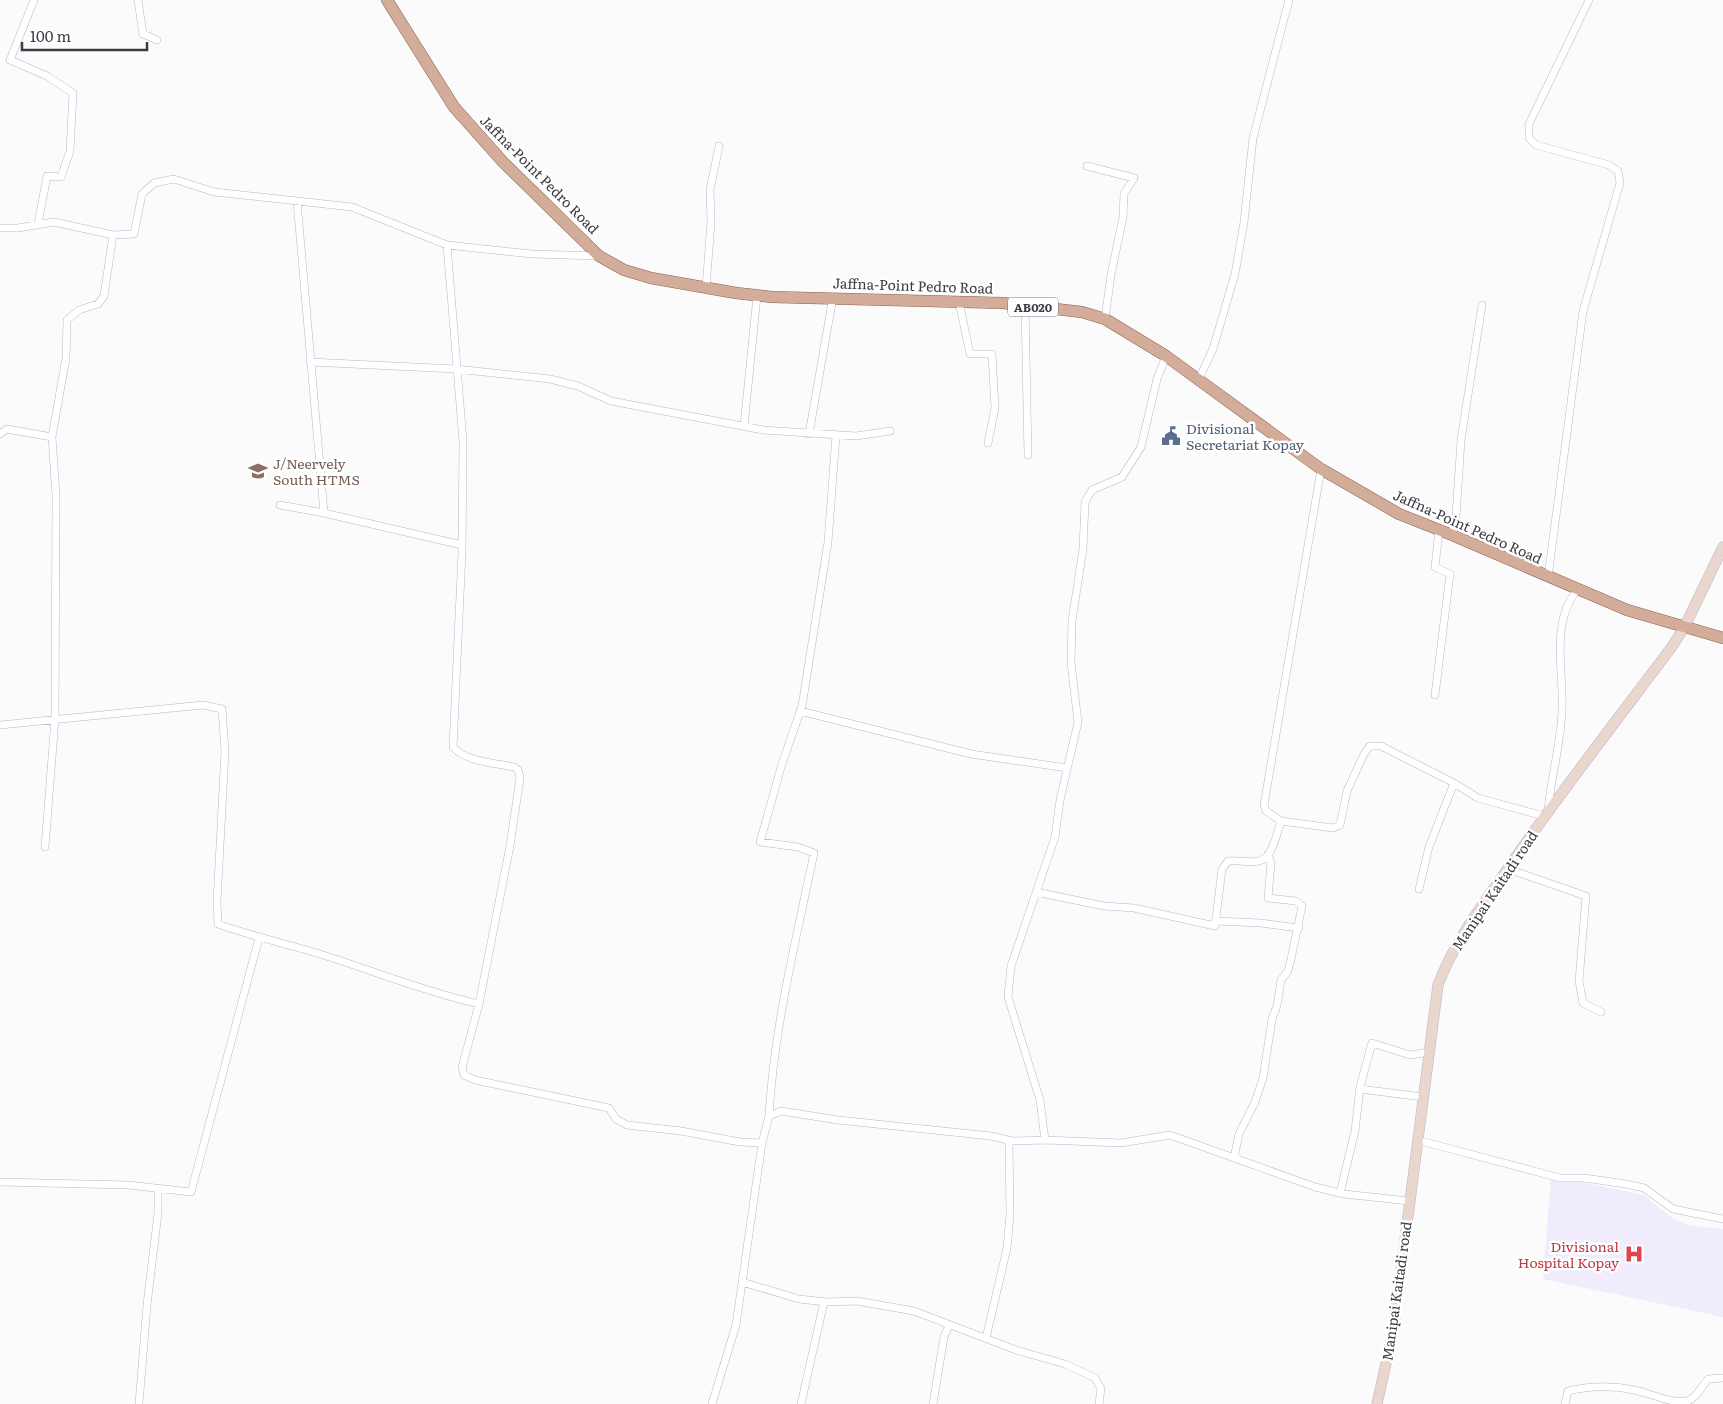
<svg xmlns="http://www.w3.org/2000/svg" width="1723" height="1404" viewBox="0 0 1723 1404" font-family="Literata,serif">
<style>
.built{fill:#f0ecfb}
.lines{fill:none;stroke-linecap:round;stroke-linejoin:round}
.minor-casing{stroke:#bcb4d0;stroke-width:8}
.secondary-casing{stroke:#bcb4d0;stroke-width:11}
.primary-casing{stroke:#8c6151;stroke-width:12}
.minor{stroke:#fff;stroke-width:7}
.secondary{stroke:#e9d6cd;stroke-width:10}
.primary{stroke:#d4ad9a;stroke-width:11}
.labels{text-anchor:middle;dominant-baseline:central;stroke-width:5;stroke-linejoin:round;paint-order:stroke}
.shield{fill:#fff;stroke:#77757d;stroke-width:1}
.shield-label{font-size:12px;font-weight:bold;fill:#3d3a45}
.street-label{font-size:14px;fill:#3d3a45;stroke:#fff}
.service-label{font-size:14px;fill:#4e5e75;stroke:#fff;text-anchor:start}
.education-label{font-size:14px;fill:#785e54;stroke:#fff;text-anchor:start}
.health-label{font-size:14px;fill:#be3a42;stroke:#fff;text-anchor:end}
</style>
<rect width="100%" height="100%" fill="#fbfbfb"/>
<path class="built" d="M1551,1176L1644,1195L1669,1216L1687,1225L1723,1229V1317L1543,1279Z"/>
<g class="lines">
<g class="minor-casing">
<path id="minor" d="M34,0L10,60L47,76L73,93L70,151L61,177L47,176L38,224
M138,0L143,34L157,40
M1087,166L1134,178L1124,194L1123,217L1111,275L1105,319
M0,228H18L54,222L113,235
M447,245L463,441L462,552L453,747C466,762 496,763 514,767L518,770L520,778L510,846L479,1004
M706,288L711,222L710,190L719,146
M959,302L970,354H992L995,408L988,443
M1025,306L1028,455
M310,362L456,369L550,379L578,386L611,401L763,430L856,436L890,431
M1199,379L1213,349L1235,274L1244,222L1253,138L1289,0
M744,426L757,296
M0,434L7,429L52,437
M809,434L833,297
M1321,469L1264,805L1266,811L1281,821L1333,828L1340,825L1347,791L1364,754L1370,746H1381L1454,783L1478,798L1544,816
M280,505L324,513L297,201
M324,513L462,545
M1452,535L1456,516L1461,440L1482,305
M1548,577L1583,311L1620,183L1618,171L1609,165L1536,145L1529,138V124L1589,0
M1435,695L1450,574L1435,567L1439,530
M800,711L971,754L1067,768
M0,725L203,705L222,709L225,751L217,902L218,924C248,935 279,942 310,951C367,968 421,991 479,1004L462,1067L464,1075L475,1080L609,1108L616,1119L627,1125L681,1131L740,1142L762,1143L769,1116L781,1111L838,1120L991,1136L1012,1141L1045,1140L1121,1143L1170,1135L1315,1187L1344,1194L1409,1201
M1548,810C1551,777 1561,743 1562,710C1564,671 1550,623 1577,590
M45,847L55,719L56,496L52,437L66,358L67,320L79,310L98,304L104,296L113,235L134,234L142,194L154,183L174,179L214,192L352,207L447,245L532,254L599,256
M1508,869L1586,896L1579,981L1583,1003L1601,1012
M1419,889L1429,847L1454,783
M1036,892L1104,906L1134,908L1215,926L1222,869L1228,861C1238,860 1250,863 1259,861C1273,858 1277,832 1281,821
M1215,921L1261,923L1299,928
M1360,1089L1423,1097
M769,1116C774,1027 796,940 814,853L798,847L760,842L782,764L802,706L828,542L836,435
M1045,1140L1040,1100L1008,997L1011,966L1055,837L1060,800L1078,722L1071,663L1072,621L1083,549L1085,502L1092,490L1122,477L1141,447L1157,379L1166,356
M1417,1140L1560,1178H1584L1626,1184L1644,1188L1673,1209L1723,1219
M1234,1158L1239,1134L1255,1102L1263,1078L1272,1019L1277,1006L1281,980L1288,971L1291,959L1302,906L1296,901L1268,898L1271,863L1268,854
M0,1182L128,1185L191,1192L259,938
M1340,1193L1355,1131L1360,1087L1372,1043L1410,1055L1429,1052
M742,1282L799,1299L826,1302L857,1301L914,1311L1016,1350L1065,1364L1095,1378L1101,1389L1099,1404
M986,1338L1007,1248L1010,1215L1009,1141
M139,1404L147,1305L158,1213V1189
M712,1404L736,1325L762,1143
M801,1404L824,1302
M933,1404L944,1337L949,1325
M1565,1404L1568,1391C1590,1386 1611,1385 1634,1390C1650,1393 1671,1404 1687,1401C1696,1399 1702,1386 1708,1379L1723,1378"/>
</g>
<g class="secondary-casing">
<path id="secondary" d="M1377,1404L1393,1332L1438,985C1454,942 1482,906 1508,868C1560,793 1616,721 1671,648L1684,628L1723,547"/>
</g>
<g class="primary-casing">
<path id="primary" d="M387,0L454,107L503,162L599,256L624,270L651,278L736,293L772,297L1003,303L1082,312L1105,319L1166,356L1321,469L1399,514L1452,535L1627,610L1723,638"/>
</g>
<use href="#minor" class="minor"/>
<use href="#secondary" class="secondary"/>
<use href="#primary" class="primary"/>
</g>
<defs>
<g id="civic-bare" transform="scale(1.5)"><path d="M-.6-6.5H3V-4.5H.6V-3L4-1V1h2V6H-6V1h2V-1L-.6-3ZM-1.2 2.5V6h2.4V2.5Z" fill="#5c6f8a" stroke="#fff" stroke-width="2.5" paint-order="stroke"/></g>
<g id="school-bare" transform="scale(1.5)"><path d="M0-5L7-2L0 1L-7-2ZM-4 1L0 2.5L4 1V4Q0 6-4 4Z" fill="#8d6e63" stroke="#fff" stroke-width="2.5" paint-order="stroke"/></g>
<g id="hospital-bare" transform="scale(1.5)"><path d="M-5-5h3v3.5h4V-5h3V5h-3V1.5h-4V5h-3Z" fill="#e0444e" stroke="#fff" stroke-width="2.5" paint-order="stroke"/></g>
</defs>
<g fill-rule="evenodd">
<use href="#civic-bare" x="1171" y="436"/>
<use href="#school-bare" x="258" y="471"/>
<use href="#hospital-bare" x="1634" y="1254"/>
</g>
<g class="labels">
<rect class="shield" x="1008" y="297.5" width="50" height="19" rx="4"/>
<g class="shield-label">
<text x="1033" y="307">AB020</text>
</g>
<g class="street-label">
<text transform="translate(540 174) rotate(45)">Jaffna-Point Pedro Road</text>
<text transform="translate(913 285) rotate(2)">Jaffna-Point Pedro Road</text>
<text transform="translate(1468 526) rotate(24)">Jaffna-Point Pedro Road</text>
<text transform="translate(1494 890) rotate(-56)">Manipai Kaitadi road</text>
<text transform="translate(1396 1291) rotate(-82)">Manipai Kaitadi road</text>
</g>
<g class="service-label">
<text x="1186" y="428">Divisional<tspan x="1186" dy="16">Secretariat Kopay</tspan></text>
</g>
<g class="education-label">
<text x="273" y="463">J/Neervely<tspan x="273" dy="16">South HTMS</tspan></text>
</g>
<g class="health-label">
<text x="1619" y="1246">Divisional<tspan x="1619" dy="16">Hospital Kopay</tspan></text>
</g>
</g>
<path d="M22 42v8h125v-8" fill="none" stroke="#3d3a45" stroke-width="2.5"/>
<text x="30" y="42" font-size="15" fill="#3d3a45" stroke="#ffffff" stroke-width="4" paint-order="stroke">100 m</text>
</svg>
